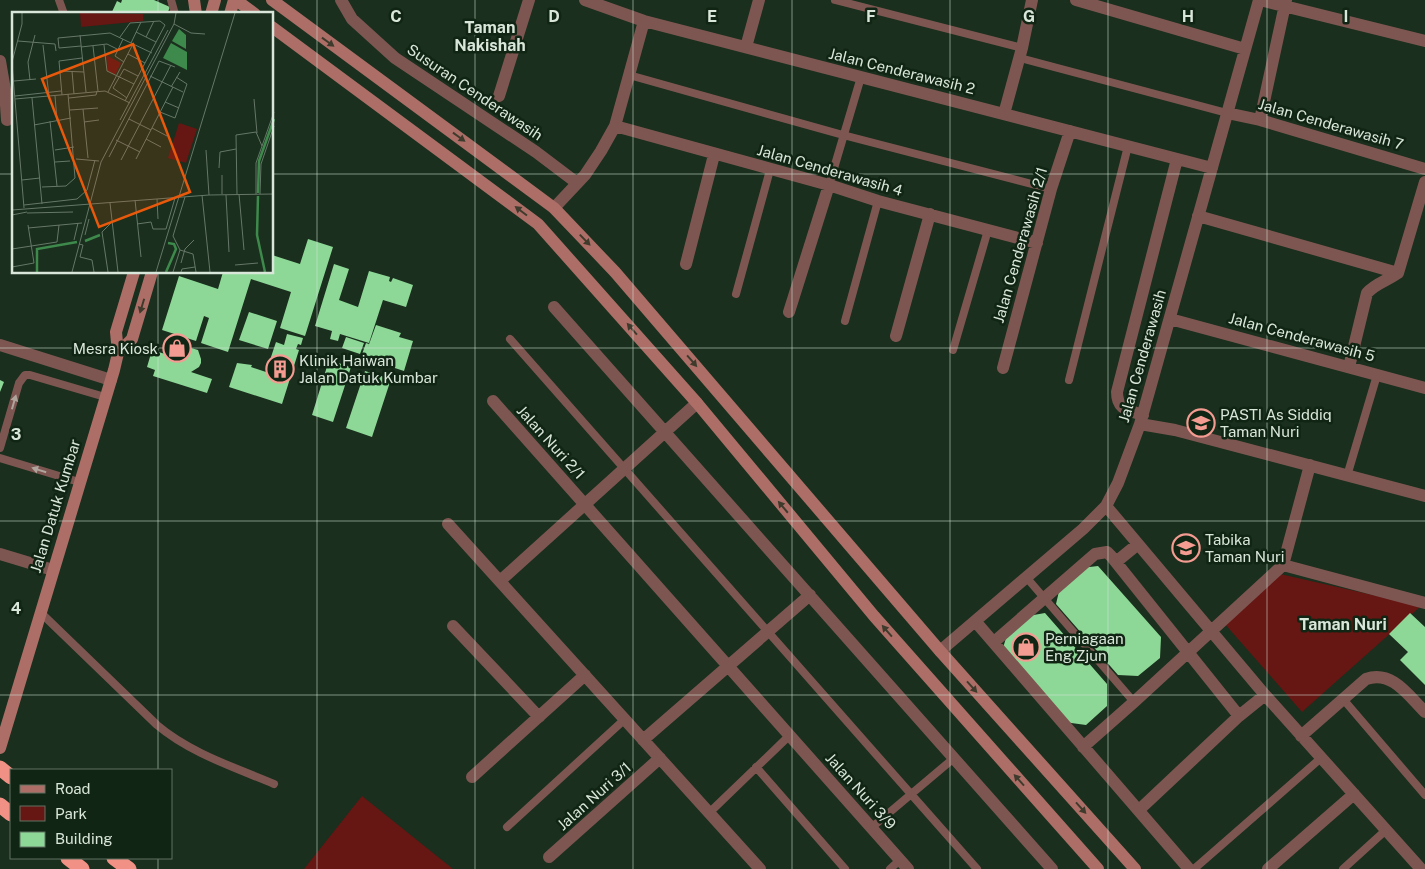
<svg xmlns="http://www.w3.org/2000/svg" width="1425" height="869" viewBox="0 0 1425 869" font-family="'Public Sans',sans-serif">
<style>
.green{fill:#661613}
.building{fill:#8dd897}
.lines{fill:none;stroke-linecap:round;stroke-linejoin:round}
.lane{stroke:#7e5651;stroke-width:8}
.street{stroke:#7e5651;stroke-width:12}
.secondary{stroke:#ac6e67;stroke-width:12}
.highway{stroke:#f19186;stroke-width:15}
.oneway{fill:#3f3b2c}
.oneway2{fill:#b0a59c}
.grid{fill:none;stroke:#d9e6da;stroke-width:1;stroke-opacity:0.55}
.labels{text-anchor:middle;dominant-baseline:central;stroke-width:5;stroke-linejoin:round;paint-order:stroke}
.street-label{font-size:15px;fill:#d9e6da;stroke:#102513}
.poi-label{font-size:15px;fill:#d9e6da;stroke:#102513;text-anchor:start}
.neighbourhood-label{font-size:16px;font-weight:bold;fill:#d9e6da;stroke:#102513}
.inset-river{fill:none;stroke:#3e894c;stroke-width:2.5}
.inset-road{fill:none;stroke:#667869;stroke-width:1}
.view{fill:#e8590c;fill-opacity:0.15;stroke:#e8590c;stroke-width:2.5}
.inset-edge{fill:none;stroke:#d9e6da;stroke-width:2.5}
.grid-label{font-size:16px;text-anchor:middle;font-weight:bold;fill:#d9e6da;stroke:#102513;stroke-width:5;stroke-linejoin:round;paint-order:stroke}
</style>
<rect width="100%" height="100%" fill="#1a2f1d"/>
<path class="green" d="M1280,574L1421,606L1302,712L1224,623Z
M362,796L453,869H304Z"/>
<path class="building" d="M122,0H154L170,7L167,14H111L117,1L121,3Z
M308,239L333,247L305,336L280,328L291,292L251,279L228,352L201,343L209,318L204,316L196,341L162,330L179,276L218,289L223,272H272V255L300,264Z
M334,264L349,269L339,300L358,307L369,271L390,277L389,281L391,282L393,278L413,285L406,307L383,300L369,343L340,334L338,341L330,339L332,331L315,326Z
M249,312L277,321L268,349L239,340Z
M376,325L401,333L399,337L413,341L404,371L361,357L366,343L369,344L368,347Z
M287,334L303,338L301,345L298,344L296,349L299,350L282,404L229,387L237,363L252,365L251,367L266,372L276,342L284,345Z
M346,337L364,343L360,354L342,348Z
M174,343L198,350L201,359V363L199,367L191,372L212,379L207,393L153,376L155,370L147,367L152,350L165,354L166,349L171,350Z
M329,360L351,367L333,422L312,415Z
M365,371L391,379L372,437L346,428Z
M0,380L4,382L0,392Z
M1098,566L1161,637L1160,658L1138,676L1118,675L1056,604L1060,587L1081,568Z
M1045,613L1107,684V706L1086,725L1064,722L1002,651L1007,635L1028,616Z
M1410,613L1425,627V685L1400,660L1408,652L1389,634Z"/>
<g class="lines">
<path class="lane" d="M59,0L64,14
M171,0L175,14
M835,0L1022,48
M1020,58L1227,113
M629,75L843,135L1051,189
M829,185L861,77
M736,294L770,170
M845,321L878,201
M510,339L977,869
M953,350L988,230
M1069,380L1128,146
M0,448L19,383L25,375H30L105,397
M0,458L79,482
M1347,476L1377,375
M1026,577L1134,702
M40,612L157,725C190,753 234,767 274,784
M1343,699L1425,795
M756,767L845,869
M709,813L790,735
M507,827L625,719
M871,828L954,758
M890,869L900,860
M1194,869L1321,758
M1343,869L1386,830"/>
<path class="street" d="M341,0L352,19L395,58L536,152L577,183
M585,0L644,21L1212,168
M1076,0L1245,49
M1260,0L1425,41
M746,47L759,0
M0,61L5,90L7,120
M499,96L529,0
M1227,113L1260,120L1425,169
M1004,114L1022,48L1032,0
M1260,120L1286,0
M615,126L829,185L878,201L1037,243
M554,208L585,175L601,151L615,126L644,21
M1198,216L1398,273
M686,264L714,155
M554,307L1052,869
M789,312L829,185
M1170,319L1425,388
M896,336L930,214
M0,345L111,380
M1349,367L1367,293C1376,283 1387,281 1398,273L1425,182
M1003,368L1051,189L1070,131
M493,401L908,869
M1143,415C1128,410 1117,410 1117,392L1177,159
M1140,424L1175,430L1425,496
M1106,506L1265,695L1421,869
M448,524L760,869
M0,554L53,570
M1116,562L1138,544
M1283,565L1425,603
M1283,565L1310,465
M500,581L697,403
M975,621L1189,869
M453,626L539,717
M994,642L1095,554L1107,552L1111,556L1239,716
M940,651L1083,529L1106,506L1118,483L1140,424L1259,0
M1301,736L1366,679C1392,670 1408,695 1425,712
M643,740L810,595
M1083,747L1134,702L1283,565
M472,777L585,675
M1139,810L1239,716L1265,695
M549,857L660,758
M1268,869L1354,794"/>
<path class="secondary" d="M194,0L196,14
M236,0L255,14
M272,0L554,208L615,272L940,651L1135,869
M211,14L215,0
M230,14L234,0
M272,27L538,224L697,403L874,616L1098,869
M118,353L132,339L152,272
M0,748L114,370L118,353L116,332L134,272"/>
<path class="highway" d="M0,768L11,777
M0,805L11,814
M68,858L82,869
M114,858L129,869"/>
</g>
<defs><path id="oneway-solid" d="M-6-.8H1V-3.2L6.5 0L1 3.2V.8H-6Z" transform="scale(1.25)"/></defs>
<g class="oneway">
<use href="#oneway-solid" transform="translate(328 42) rotate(36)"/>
<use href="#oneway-solid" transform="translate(459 137) rotate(36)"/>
<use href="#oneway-solid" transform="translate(521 211) rotate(-143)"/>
<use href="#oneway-solid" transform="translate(585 240) rotate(46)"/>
<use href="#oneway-solid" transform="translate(142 306) rotate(107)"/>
<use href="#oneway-solid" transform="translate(632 329) rotate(-131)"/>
<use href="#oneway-solid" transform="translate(692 361) rotate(49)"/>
<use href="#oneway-solid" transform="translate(783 507) rotate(-130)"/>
<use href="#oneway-solid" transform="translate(887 631) rotate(-131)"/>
<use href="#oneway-solid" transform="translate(972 687) rotate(48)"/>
<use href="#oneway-solid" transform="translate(1019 780) rotate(-132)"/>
<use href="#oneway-solid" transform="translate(1081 808) rotate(48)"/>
</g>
<g class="oneway2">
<use href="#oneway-solid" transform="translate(14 402) rotate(-74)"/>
<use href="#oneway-solid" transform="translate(39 470) rotate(-163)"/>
</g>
<path class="grid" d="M158,0V14M317,0V869M475,0V869M633,0V869M792,0V869M950,0V869M1108,0V869M1267,0V869M0,174H14M272,174H1425M158,272V770M0,348H1425M0,521H1425M0,695H1425M158,858V869"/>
<defs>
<g id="shop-ring" transform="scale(1.4375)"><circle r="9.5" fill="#102513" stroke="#f59c92" stroke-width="1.5"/><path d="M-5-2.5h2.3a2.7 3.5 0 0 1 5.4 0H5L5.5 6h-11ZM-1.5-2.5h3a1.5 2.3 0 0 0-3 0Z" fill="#f59c92"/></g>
<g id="building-ring" transform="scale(1.4375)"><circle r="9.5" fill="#102513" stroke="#f59c92" stroke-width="1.5"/><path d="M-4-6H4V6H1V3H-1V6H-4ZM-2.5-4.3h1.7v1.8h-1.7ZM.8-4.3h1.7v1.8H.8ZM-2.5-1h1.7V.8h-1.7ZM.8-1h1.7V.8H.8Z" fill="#f59c92"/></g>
<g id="school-ring" transform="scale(1.4375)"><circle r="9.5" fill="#102513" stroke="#f59c92" stroke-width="1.5"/><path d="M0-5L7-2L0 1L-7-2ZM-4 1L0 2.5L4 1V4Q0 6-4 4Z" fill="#f59c92"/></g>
</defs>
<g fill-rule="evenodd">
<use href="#shop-ring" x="177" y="348"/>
<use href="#building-ring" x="280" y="369"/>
<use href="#school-ring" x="1201" y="423"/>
<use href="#school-ring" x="1186" y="548"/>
<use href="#shop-ring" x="1026" y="647"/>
</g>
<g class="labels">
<g class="street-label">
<text transform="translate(902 71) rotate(14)">Jalan Cenderawasih 2</text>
<text transform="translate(475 92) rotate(34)">Susuran Cenderawasih</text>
<text transform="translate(1331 124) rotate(16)">Jalan Cenderawasih 7</text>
<text transform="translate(830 170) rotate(16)">Jalan Cenderawasih 4</text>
<text transform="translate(1020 245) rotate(-74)">Jalan Cenderawasih 2/1</text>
<text transform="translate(1302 337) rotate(15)">Jalan Cenderawasih 5</text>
<text transform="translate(1142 356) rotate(-74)">Jalan Cenderawasih</text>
<text transform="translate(551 442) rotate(48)">Jalan Nuri 2/1</text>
<text transform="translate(55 506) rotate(-73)">Jalan Datuk Kumbar</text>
<text transform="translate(861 791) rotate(48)">Jalan Nuri 3/9</text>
<text transform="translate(594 796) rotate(-42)">Jalan Nuri 3/1</text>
</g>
<g class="poi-label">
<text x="158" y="348" text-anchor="end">Mesra Kiosk</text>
<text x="299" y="360">Klinik Haiwan<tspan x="299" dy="17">Jalan Datuk Kumbar</tspan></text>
<text x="1220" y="414">PASTI As Siddiq<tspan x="1220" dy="17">Taman Nuri</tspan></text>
<text x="1205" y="539">Tabika<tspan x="1205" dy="17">Taman Nuri</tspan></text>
<text x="1045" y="638">Perniagaan<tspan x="1045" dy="17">Eng Zjun</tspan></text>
</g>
<g class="neighbourhood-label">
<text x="490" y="27">Taman<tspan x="490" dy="18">Nakishah</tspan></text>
<text x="1343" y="624">Taman Nuri</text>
</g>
</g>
<g transform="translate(12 12)">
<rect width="261" height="261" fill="#1a2f1d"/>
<path d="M68,1L131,2V9L69,15ZM94,43L109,51L103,63L96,59ZM167,111L185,117L174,151L156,146Z" fill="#661613"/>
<path d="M167,17L174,23V37L160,29ZM159,31L175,40V58L151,46Z" fill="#3e894c"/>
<path class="inset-river" d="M246,181L247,149L262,107M246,184L245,223L253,260M73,229L88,223M25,260V237L65,230M154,260L164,237L162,232L156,231"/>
<path class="inset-road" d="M162,12L179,21L193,22M124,20L144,30M68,23L74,80M108,25L118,11L148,9L153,13L113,89M134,25L142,9M111,27L103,44L112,50M6,29L43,32L44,39M119,31L129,10M31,33L37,84M92,33L95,59M69,34L47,36L46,26L98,21L140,41M81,34L86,79M69,35L95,32L105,37M116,42L133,51M0,50L10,12V1M0,52L12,196M112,57L126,64M48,59L72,60M60,59L62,82M95,59L122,72M138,64L171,80M18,68L16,50L23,23M2,69L24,67M159,75L168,60M101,76L112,57M101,76L115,86M96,80L121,32M50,83L47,49L70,46M3,84L49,79M43,84L45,108M20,86L30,192M57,86L84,83L85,79M3,87L93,79L118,91M242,87L245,121M153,90L167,96M71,97L76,146M58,98L86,96M148,100L163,106L175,72L164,65M117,107L139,118M108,108L156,18M38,109L45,174M72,110L87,108M22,113L59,106M140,116L155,124M134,127L149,135M104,128L128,140M43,138L62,135M194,138L197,183M97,145L147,49L163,55M64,147L87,149M124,147L161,75M109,148L159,53M43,150L58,149M207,156L208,140L224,137M10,168L28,166M30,175L54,174L63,166L56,82M210,182V163M225,182L224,123L244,120L250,134M227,182L232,238M244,182V151L262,100M248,182L249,152L262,114M190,183L198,260M214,183L217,240M145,187L146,207M123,188L129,245M98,191L106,260M12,193L65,187L75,178L83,148M0,198L197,183L262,182M15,201L61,200M0,203L15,200M125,212L139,210L141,217H154L163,186M16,216L70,211M73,223L77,207M62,228L66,211M67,232L71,233L68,245L80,248L82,260M0,237L45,230L47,213M168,238L181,242L184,260M169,251L173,237L182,228M223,253L246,251M0,255L22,251L16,213M60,260L89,150L162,12L164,1M96,260L90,220L100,210M144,260L223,1M161,260L168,238L161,224L173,185M169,260L170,257L183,255"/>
<path class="view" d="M121,32L178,180L87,215L30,67Z"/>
<rect width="261" height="261" class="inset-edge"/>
</g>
<g class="grid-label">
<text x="396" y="22">C</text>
<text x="554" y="22">D</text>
<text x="712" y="22">E</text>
<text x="871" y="22">F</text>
<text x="1029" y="22">G</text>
<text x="1188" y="22">H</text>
<text x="1346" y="22">I</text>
<text x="16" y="440">3</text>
<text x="16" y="614">4</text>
</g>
<rect x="10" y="769" width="162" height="90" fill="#102513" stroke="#607263"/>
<rect x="20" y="785" width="25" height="8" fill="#ac6e67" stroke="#607263"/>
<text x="55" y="794" font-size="15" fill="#d9e6da">Road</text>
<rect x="20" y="806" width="25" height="15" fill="#661613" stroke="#607263"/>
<text x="55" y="819" font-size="15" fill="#d9e6da">Park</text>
<rect x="20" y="832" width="25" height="15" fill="#8dd897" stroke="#607263"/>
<text x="55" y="844" font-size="15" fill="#d9e6da">Building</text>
</svg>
